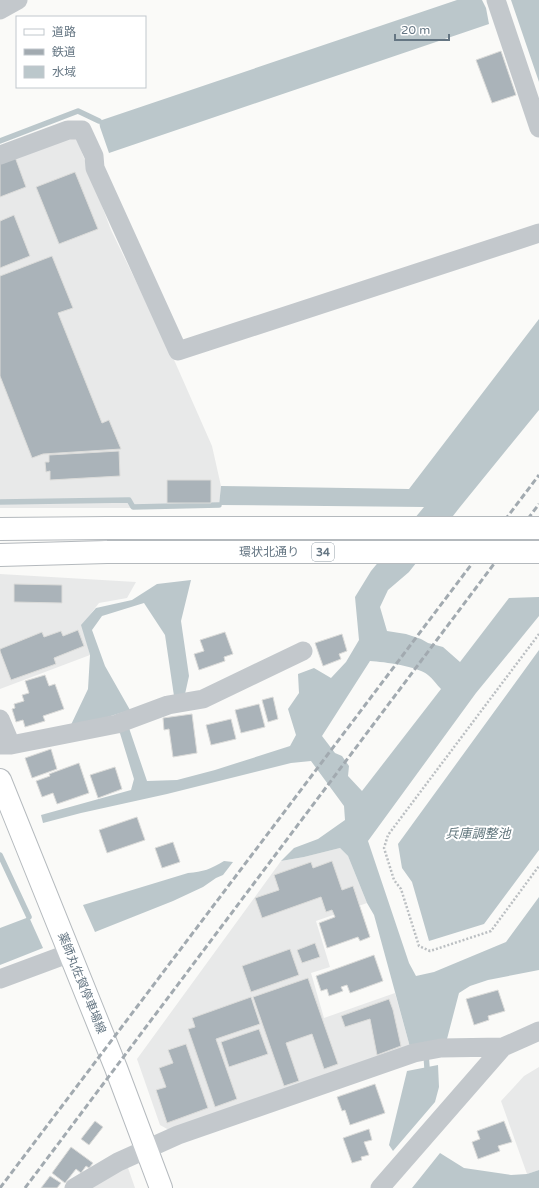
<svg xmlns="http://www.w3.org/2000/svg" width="539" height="1188" viewBox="0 0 539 1188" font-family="'Varela Round','Noto Sans JP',sans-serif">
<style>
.built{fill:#e8e9e9}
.water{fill:#bbc7cb;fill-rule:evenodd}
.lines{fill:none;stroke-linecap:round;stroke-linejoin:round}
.stream{stroke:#bbc7cb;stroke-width:5.5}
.building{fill:#aab3b9;stroke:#dcdcda}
.major-casing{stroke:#b5babe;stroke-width:24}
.highway-casing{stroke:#b4b9bd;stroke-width:24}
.path{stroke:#bbbfc2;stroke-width:2.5;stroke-dasharray:2 2;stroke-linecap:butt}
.minor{stroke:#c3c8cc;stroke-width:19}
.major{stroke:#fff;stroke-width:22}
.highway{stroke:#fff;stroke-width:22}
.rail{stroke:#a2aab0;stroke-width:3;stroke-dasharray:6 3;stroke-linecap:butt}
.highway-bridge-casing{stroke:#b4b9bd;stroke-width:24;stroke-linecap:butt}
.highway-bridge{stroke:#fff;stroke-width:22}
.labels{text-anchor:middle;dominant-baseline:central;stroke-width:4;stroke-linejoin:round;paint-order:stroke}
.shield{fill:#fff;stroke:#939fa8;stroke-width:1}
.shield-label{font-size:11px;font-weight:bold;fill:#657683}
.street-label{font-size:12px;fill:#657683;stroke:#fff}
.water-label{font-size:13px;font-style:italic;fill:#60757c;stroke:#fff}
</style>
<rect width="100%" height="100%" fill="#fafaf8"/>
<path class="built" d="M75,134L111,230L175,362L212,446L221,486L219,505L217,506L130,508H0V159Z
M0,574L136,582L127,598L99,603L82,625L90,655L0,689Z
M340,848L348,856L367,903L316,921L330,967L311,973L324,1018L395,993L410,1047L169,1130L160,1125L137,1059L281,861L304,857Z
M539,1067V1170L527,1174L501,1101L524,1076Z
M127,1165L135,1188H85Z"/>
<path class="water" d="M457,0H482L486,8L489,24L109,153L100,127L99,121Z
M511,0H539V82Z
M539,319V410L460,507L409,572L388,590L380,607L387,631L406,634L421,639L428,643L443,647L460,662L509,598L539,597V616L476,693L368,841L409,963L416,976L434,972L506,942L539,897V970L488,980L470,986L459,993L447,1039L410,1047L374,915L367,903L348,856L340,848L304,857L281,861L294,848L318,839L345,820L344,806L311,761L291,763L167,794L81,813L43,823L41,815L131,790L134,779L119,730L129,728L147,781L177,780L215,770L290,746L296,735L288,709L299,693L298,674L314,668L331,678L346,662L359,640L355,597L371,571L424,507L219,505L221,486L409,489ZM370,661C385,662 417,666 428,675C433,679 437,685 441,689L362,791L348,776L349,766L342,756L335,753L322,736Z
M191,580L181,621L189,676L185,694L174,696L165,635L144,603L102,616L92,630L105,666L130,710L69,729L88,689L90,655L81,625L96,608L132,600L157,584Z
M539,650V850L484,924L429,941L412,882L402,868L398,844Z
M224,861L233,862L223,875L216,878L203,887L173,901L95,932L83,905L188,873C203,872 211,869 224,861Z
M29,917L43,948L0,965V928Z
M438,1065L439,1087L435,1102L393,1151L389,1145L407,1071Z
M440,1153L464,1168L511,1175L527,1174L539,1170V1188H412Z"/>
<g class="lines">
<path class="stream" d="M0,141L78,111L99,121
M0,502L129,500L133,507L219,505
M0,855L29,917
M426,1054L427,1068"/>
</g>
<path class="building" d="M501,51L516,95L492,103L476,60Z
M15,157L26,187L0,197V163Z
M75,172L98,229L59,244L36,187Z
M14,215L30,256L0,268V221Z
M52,256L73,308L58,313L102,423L109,420L121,449L43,454L32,458L0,376V276Z
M119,451L120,476L50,480V471L46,472L45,462H49V455Z
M167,480H211V503H167Z
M14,584L62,585V603L14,602Z
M78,630L84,646L54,658L56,664L11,680L0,651V649L42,632L44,637L61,631L63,636Z
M225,632L233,654L224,657L225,661L199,670L194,654L204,651L200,640Z
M342,634L347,651L339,654L341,659L323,666L315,643Z
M45,675L49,686L55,684L64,709L43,716L45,721L25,727L23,720L16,722L12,709L15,708L14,704L24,701L22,695L29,693L25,681Z
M273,697L278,719L268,722L262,700Z
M259,704L265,727L241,733L235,710Z
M192,714L197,753L173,757L169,729L164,730L163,718Z
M231,719L236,739L211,745L206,725Z
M51,749L57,769L32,778L25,758Z
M79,763L89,793L57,804L53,793L42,797L36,781L50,776L49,774Z
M115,767L122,789L98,798L90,775Z
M137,817L145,840L107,853L99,830Z
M173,842L180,862L162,868L155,848Z
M332,861L342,890L353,886L370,937L360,941L358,937L327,948L319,923L335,917L332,910L326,912L321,897L262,918L255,898L279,890L274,875L311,862L313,868Z
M315,943L320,957L302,963L297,950Z
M290,949L299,975L251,992L242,966Z
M374,955L383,981L350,993L347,985L341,987L343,991L329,996L327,989L321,991L316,976Z
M308,978L338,1064L324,1069L312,1034L286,1043L299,1081L284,1086L253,997Z
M498,990L505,1011L488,1016L489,1020L474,1025L466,999Z
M251,997L260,1024L216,1039L237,1099L215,1107L188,1029L195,1027L192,1018Z
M389,999L393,1010L401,1046L377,1055L370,1019L345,1027L341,1016Z
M259,1029L268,1054L229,1067L221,1042Z
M186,1044L208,1108L167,1123L156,1090L166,1087L159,1068L173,1063L168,1050Z
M375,1084L385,1113L350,1125L345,1110L342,1111L337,1097Z
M95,1121L103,1127L89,1145L81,1139Z
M504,1121L512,1142L498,1146L500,1151L478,1159L472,1142L480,1139L477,1131Z
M369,1129L372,1140L364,1142L369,1155L361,1157L362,1160L352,1163L343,1138Z
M71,1147L93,1163L89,1168L86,1166L81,1173L76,1169L65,1183L52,1173Z
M50,1176L61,1183L57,1188H41Z"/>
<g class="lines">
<g class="major-casing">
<path id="major" d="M0,780L116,1068L161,1188"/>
</g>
<g class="highway-casing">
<path id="highway" d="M0,529L108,528
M0,555L107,552"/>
</g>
<path class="path" d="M539,634L388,835L384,848L394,880L401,889L419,946L430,951L491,931L539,866"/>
<path class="minor" d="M496,0L539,128
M0,10L18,0
M0,155L68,130H82L94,156L95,168L178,351L539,233
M0,719L11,745
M0,745H11L117,724L168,705L203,699L303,651
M0,979L70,953
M74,1188L118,1162L178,1135L414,1053L441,1048L503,1047
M380,1188L503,1047L539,1031"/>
<use href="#major" class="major"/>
<use href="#highway" class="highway"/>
<path class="rail" d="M0,1188L539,475
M25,1188L539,504"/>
<g class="highway-bridge-casing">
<path id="highway-bridge" d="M108,528H539
M107,552H539"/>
</g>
<use href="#highway-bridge" class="highway-bridge"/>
</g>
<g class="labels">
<rect class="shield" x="312" y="543" width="22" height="18" rx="3"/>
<g class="shield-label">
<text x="323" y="552">34</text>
</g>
<g class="street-label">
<text x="269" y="552">環状北通り</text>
<text transform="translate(82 983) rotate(68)">薬師丸佐賀停車場線</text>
</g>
<g class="water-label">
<text x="478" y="834">兵庫調整池</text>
</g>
</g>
<rect x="16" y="16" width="130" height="72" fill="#ffffff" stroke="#c1c8cd"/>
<rect x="24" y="29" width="20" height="6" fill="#ffffff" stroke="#c1c8cd"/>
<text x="52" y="36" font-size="12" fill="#657683">道路</text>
<rect x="24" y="49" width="20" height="6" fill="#a2aab0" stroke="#c1c8cd"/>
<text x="52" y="56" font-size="12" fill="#657683">鉄道</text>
<rect x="24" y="66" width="20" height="12" fill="#bbc7cb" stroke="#c1c8cd"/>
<text x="52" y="76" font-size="12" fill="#657683">水域</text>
<path d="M395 34v6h54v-6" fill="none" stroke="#657683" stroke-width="2"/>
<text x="401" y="34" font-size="12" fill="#657683" stroke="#ffffff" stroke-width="3" paint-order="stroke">20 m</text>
</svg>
